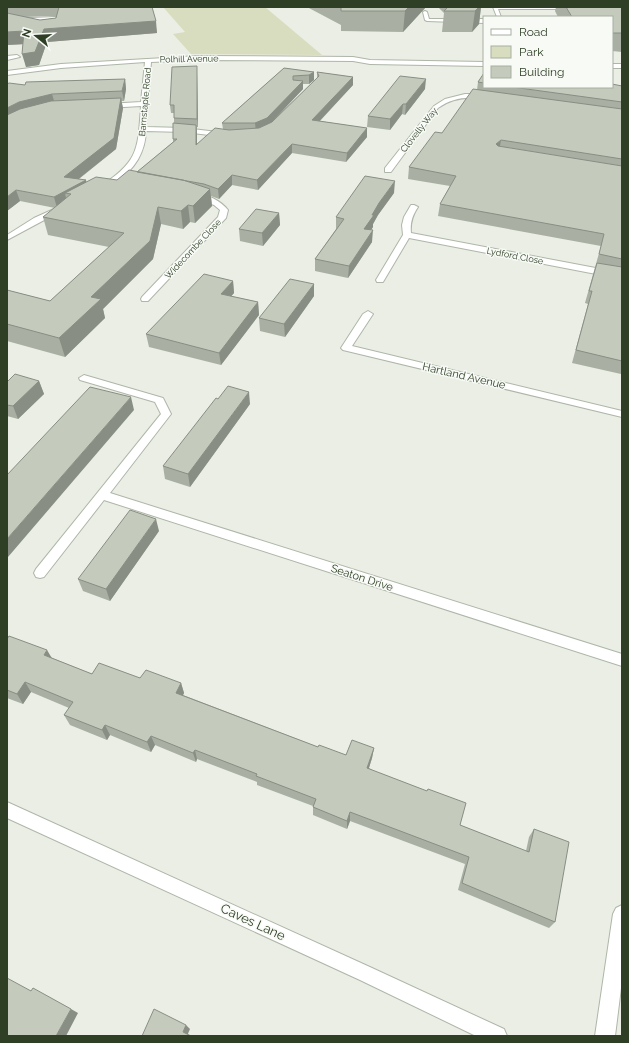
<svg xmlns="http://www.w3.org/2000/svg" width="629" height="1043" viewBox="0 0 629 1043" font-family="Raleway,sans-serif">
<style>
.green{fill:#d8ddbf}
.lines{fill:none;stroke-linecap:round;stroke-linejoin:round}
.minor-casing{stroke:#aeb6a8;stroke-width:2}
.minor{fill:#fff;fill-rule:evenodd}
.wall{fill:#a9afa3;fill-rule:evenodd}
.shaded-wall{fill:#898e84}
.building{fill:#c4cbbd;stroke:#898e84}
.labels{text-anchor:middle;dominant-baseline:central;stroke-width:3;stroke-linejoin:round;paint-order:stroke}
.far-street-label{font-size:9px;fill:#2e3f25;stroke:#f8faf6}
.street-label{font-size:11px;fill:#2e3f25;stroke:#f8faf6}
.near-street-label{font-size:13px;fill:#2e3f25;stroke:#f8faf6}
</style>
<rect width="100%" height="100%" fill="#eaeee5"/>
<path class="green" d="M163,7H265L322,55L191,54L173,34L185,32Z"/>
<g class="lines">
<g class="minor-casing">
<path id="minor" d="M493,7H573V8L571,9H498L501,17H497Z
M425,11L427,12L429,19H484V23L427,21L425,20L423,12Z
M55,17L60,20L59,28L56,30L52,28L55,20H54L7,23V19Z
M7,56L17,55L20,57L7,60Z
M199,56L353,57L370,60L484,62V66L370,64L353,61L199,60L151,62L146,127L184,128L226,133L229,135L226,137L184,132L146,131C145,153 135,168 118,181C113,185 108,189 102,191H99V187C139,162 138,149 141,106L107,108L104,106L107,104L141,102L145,62L61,68L7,75V71L61,64Z
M612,64H622V68H612Z
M465,94H478L487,97L484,99C467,96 452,98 438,108L391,172H385V168L434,106L445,99Z
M194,194C206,193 221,201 228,210L226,218L148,301H142L141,299L142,297L218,217L220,210L214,205L194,198Z
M411,205H414L418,207C412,216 410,223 411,233L622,273V279L409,238L383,282H377L376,280L403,235L402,225L404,217Z
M54,209H60L61,211L7,240V235L34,218Z
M368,311L373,314L352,346L622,411V417L343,350L341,348L363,314Z
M84,375L163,398L171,414L110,493L622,654V666L104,500L44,577L40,578L36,577L34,573L36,569L161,414L155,402L80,380L79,378Z
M7,802L372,968L504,1029L507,1036H476L360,980L7,818Z
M622,905V980L615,1036H595L613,914L616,908Z"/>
</g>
<use href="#minor" class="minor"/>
</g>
<path class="wall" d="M7,7H152L157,33L47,42L39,65L26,67L23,44L7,45ZM49,16L56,17V18L40,20L25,17Z
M307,7H426L403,32L341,31V25Z
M438,7H481L479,24L472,32H442L444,13Z
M556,7H622V52L612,51V17H558L555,11Z
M284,68L314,72V80L309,84H303V89L271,123L272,122L317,78V72L353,77V85L320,121L367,128V137L346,162L292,153L258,190L232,185L219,199L211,196L212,206L195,223L190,222L183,229L161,224L153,259L103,309L105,318L65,357L7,341V290L50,301L109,247L48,235L43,217L55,208L20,201L7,211V84L25,85L125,79L126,89L124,101H121L123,108L116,149L79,179L86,180V182L117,180L137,172L173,142V139L174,123V113H171L170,105L197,73L198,127H197V144L223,129L222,123Z
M484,73V87H612L622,86V371L621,374L572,363L588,304L585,303L601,246L438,216L440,204L450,186L408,179L409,167L442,133L477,90L478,82Z
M425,89L405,115L402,114L390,130L367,127L368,116Z
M394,193L378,215L373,224V227L371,230L372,242L348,278L315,271V259L336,229V217Z
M279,213L280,225L263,246L240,241L239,229Z
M233,281L234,293L231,296L258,302L259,315L221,365L149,347L146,334Z
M314,284V296L285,337L260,331L259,318Z
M39,381L44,394L18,419L7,416V382Z
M250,404L190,487L165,479L163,466Z
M159,531L110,601L83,591L78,579Z
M7,639L52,658L92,674L140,678L181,683L184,693L183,695L318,747L346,755L374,748L372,758L369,768L460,825L526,851L529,837L534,829L555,922L549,928L458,890L465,864L350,821L347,829L313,815V806L257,785V782L197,759L196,762L155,745L151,752L110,735L107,740L70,725L64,715L69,708L31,692L23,704L7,698Z"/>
<path class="shaded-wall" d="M409,7H426L403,32L405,11Z
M479,7H481L479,24L472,32L475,11Z
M156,21L157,33L47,42L39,65L26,67L22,54L44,29Z
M24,31L27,44L7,45V32Z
M197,66V73L198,127L197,119Z
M314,72V80L309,84V75Z
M353,77V85L312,129V120Z
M125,79L126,89L124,101L122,91Z
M426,79L425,89L405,115L406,104Z
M303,81V89L267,127L256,132L255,123Z
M52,94L55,104L7,120V108L19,102Z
M121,98L123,108L116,149L67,188L64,177Z
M403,104L402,114L390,130V119Z
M196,125L197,134V155L196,145Z
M367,128V137L346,162L347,153Z
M501,140L499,152L496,144Z
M292,144V153L258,190L257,180Z
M232,175V185L219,199L218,189Z
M86,180L89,192L65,193L67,203L57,208L54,197Z
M395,181L394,193L378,215L373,224V227L364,241V229L379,203Z
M210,189L212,206L195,223L193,206Z
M16,190L20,201L7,211V197Z
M188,205L190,222L183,229L181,211Z
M158,207L161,224L153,259L103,309L105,318L65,357L59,338L91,297Z
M279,213L280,225L263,246L262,233Z
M373,230L372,242L348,278L349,266Z
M233,281L234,293L222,307L221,294Z
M314,284V296L285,337L284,324Z
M258,302L259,315L221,365L219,353Z
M39,381L44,394L18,419L13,406Z
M249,392L250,404L190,487L188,474Z
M131,397L134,410L8,557L7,539Z
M156,519L159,531L110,601L106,589Z
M47,650L53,660L44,655Z
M25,682L31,692L23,704L17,694Z
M181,683L184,693L179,703L176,693Z
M105,725L110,735L107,740L102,730Z
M151,736L155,745L151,752L147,742Z
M374,748L372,758L366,777L367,768Z
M195,750L197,759L196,762L193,753Z
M350,812V821L347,829V821Z
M71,1009L78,1013L66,1036H56Z
M186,1025L190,1029L187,1036L183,1032Z"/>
<path class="building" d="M59,7H152L156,21L44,29L35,52L22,54L24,31L7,32V13L40,20L56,18Z
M341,7H409L405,11H341Z
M448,7H479L475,11H444Z
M566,7H622V33H612V17H572Z
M197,66V119L174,118V105H170L172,67Z
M284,68L314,72L309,75L293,76V80L303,81L267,118L255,123H222Z
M317,72L353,77L312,120L367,128L347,153L292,144L257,180L232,175L218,189L204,184L137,172L177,139H173V123L196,125V145L215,128L229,130L259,128L272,122L319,76Z
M484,73V83L478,82Z
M400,76L426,79L406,104H403L390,119L368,116Z
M125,79L122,91L52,94L19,102L7,108V84L9,83L25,85L26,82Z
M612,84L622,86V102L512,87H612Z
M473,89L622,109V159L501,140L496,144L498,146L622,166V259L599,254L604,234L440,204L456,176L409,167L435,132L442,133Z
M121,98L114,138L64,177L86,180L54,197L16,190L7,197V115L20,109L51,101Z
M129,170L183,180L210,189L193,206L188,205L181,211L158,207L150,241L91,297L101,299L59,338L7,324V290L50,301L124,233L43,217L71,194L65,193L96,177L117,180Z
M365,176L395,181L379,203L372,215H374L364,229L373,230L349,266L315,259L344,219L336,217Z
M256,209L279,213L262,233L239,229Z
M597,263L622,267V361L576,350L592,291H589Z
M204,274L233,281L221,294L258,302L219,353L146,334Z
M290,279L314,284L284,324L259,318Z
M15,374L39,381L13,406L7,405V382Z
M228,386L249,392L188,474L163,466L216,398L218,399Z
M90,387L131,397L7,539V475Z
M130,510L156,519L106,589L78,579Z
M9,636L47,650L44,655L92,674L99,663L140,678L146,670L181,683L176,693L318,747L319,745L346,755L352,740L374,748L367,768L427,791L428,789L466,803L460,825L529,852L534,829L569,842L555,922L462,883L469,857L350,812L347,821L313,807L316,799L256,776L257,774L195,750L193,753L151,736L147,742L105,725L102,730L64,715L73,702L25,682L17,694L7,690V639Z
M7,978L31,991L33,988L71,1009L56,1036H7Z
M154,1009L186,1025L183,1032L191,1036H142Z"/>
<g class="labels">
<g class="far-street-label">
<text transform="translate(189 59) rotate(-1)">Polhill Avenue</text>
<text transform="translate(145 102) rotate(-85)">Barnstaple Road</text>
<text transform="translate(419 130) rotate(-52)">Clovelly Way</text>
<text transform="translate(193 249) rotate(-47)">Widecombe Close</text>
<text transform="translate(515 256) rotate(11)">Lydford Close</text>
</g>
<g class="street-label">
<text transform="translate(464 376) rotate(13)">Hartland Avenue</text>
<text transform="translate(362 578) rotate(18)">Seaton Drive</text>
</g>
<g class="near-street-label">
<text transform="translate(253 922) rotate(25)">Caves Lane</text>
</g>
</g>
<rect width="629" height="1043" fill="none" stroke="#2e3f25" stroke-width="16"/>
<rect x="483" y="16" width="130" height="72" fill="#f8faf6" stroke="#a7afa2"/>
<rect x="491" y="29" width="20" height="6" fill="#ffffff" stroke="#a7afa2"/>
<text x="519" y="36" font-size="12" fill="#2e3f25">Road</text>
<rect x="491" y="46" width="20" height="12" fill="#d8ddbf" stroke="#a7afa2"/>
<text x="519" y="56" font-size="12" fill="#2e3f25">Park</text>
<rect x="491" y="66" width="20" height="12" fill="#c4cbbd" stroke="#a7afa2"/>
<text x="519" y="76" font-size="12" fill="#2e3f25">Building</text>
<g transform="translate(36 36) rotate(288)" stroke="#f8faf6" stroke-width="3" paint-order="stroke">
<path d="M0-3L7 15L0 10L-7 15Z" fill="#2e3f25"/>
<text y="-6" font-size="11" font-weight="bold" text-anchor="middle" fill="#2e3f25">N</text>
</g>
</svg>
